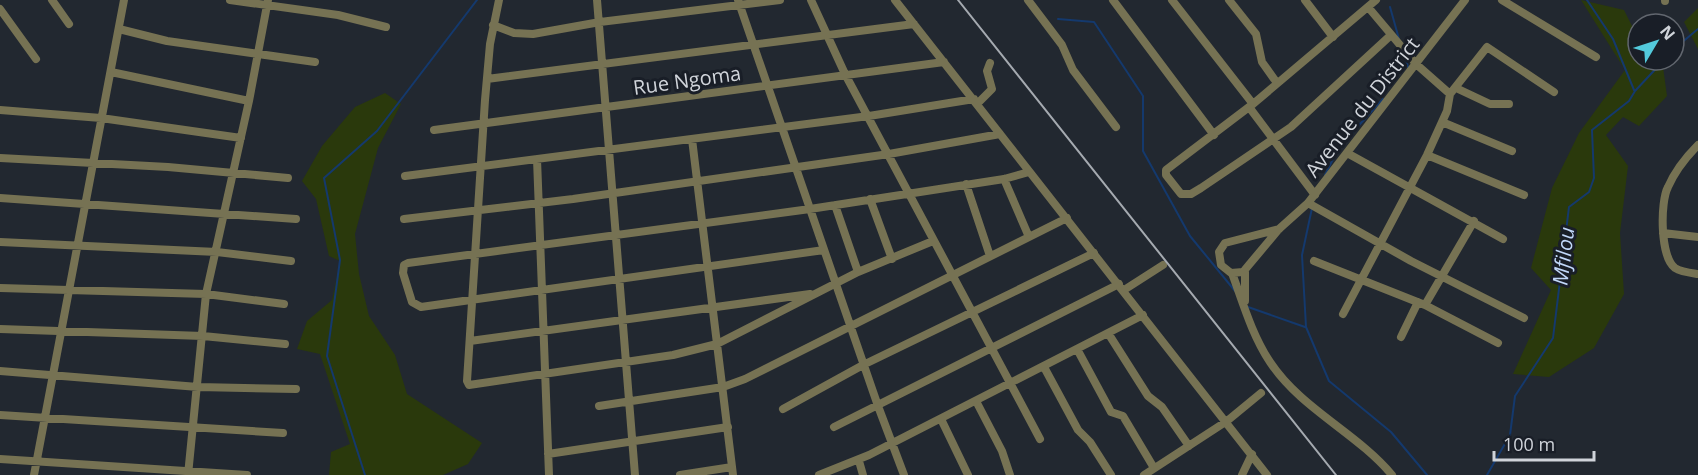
<svg xmlns="http://www.w3.org/2000/svg" width="1698" height="475" viewBox="0 0 1698 475" font-family="'Open Sans',sans-serif">
<style>
.green{fill:#2a390c}
.lines{fill:none;stroke-linecap:round;stroke-linejoin:round}
.stream{stroke:#14396d;stroke-width:2}
.minor{stroke:#767253;stroke-width:8}
.rail{stroke:#a5aab0;stroke-width:2}
.labels{text-anchor:middle;dominant-baseline:central;stroke-width:6;stroke-linejoin:round;paint-order:stroke}
.street-label{font-size:20px;fill:#d0d4da;stroke:#191e27}
.water-label{font-size:21px;font-style:italic;fill:#c1d8f9;stroke:#191e27}
</style>
<rect width="100%" height="100%" fill="#222830"/>
<path class="green" d="M1581,0L1624,10L1638,38V60H1653L1663,67L1667,96L1639,126L1623,117L1606,135L1628,166L1620,233L1624,294L1594,348L1549,377L1513,374L1551,290L1531,268L1552,188L1579,133L1625,70Z
M1698,8V49L1684,22Z
M385,93L401,104L378,148L355,234L359,274L369,316L395,355L407,394L482,443L468,464L443,475H329L331,452L350,444L320,354L297,349L307,321L332,300L340,261L329,256L316,199L302,181L322,146L355,107Z"/>
<g class="lines">
<path class="stream" d="M1587,0L1613,39L1634,90
M1390,7L1399,39
M1058,19L1094,22L1143,96V151L1190,236L1235,291
M1674,49L1698,29
M1405,56L1408,67
M1325,175L1339,147L1383,99
M1312,208L1302,255L1306,327L1329,381L1391,432L1427,475
M1248,307L1305,327
M365,475L327,356L340,260L324,178L377,131L477,0
M1487,475L1510,435L1515,396L1553,338L1569,207L1589,192L1594,178L1592,130L1629,101L1635,91L1664,60"/>
<path class="minor" d="M52,0L69,24
M230,0L338,15L386,27
M499,0L490,44L485,100L467,381L469,385L673,355L717,344L858,272L933,241
M597,0L635,475
M738,0L878,406L904,475
M811,0L845,74L1040,439
M895,0L1267,475
M1028,0L1062,45L1073,70L1116,127
M1113,0L1214,135
M1172,0L1253,104
M1229,0L1256,34L1262,62L1277,83
M1305,0L1333,37
M1376,0L1253,104L1166,170V175L1181,194H1191L1201,188L1291,127L1391,35
M1502,0L1596,57
M1665,0V1
M1368,7L1416,64L1450,94
M0,9L36,59
M493,25L514,33L533,34L600,22L780,0
M119,29L167,41L315,62
M111,72L249,101
M487,79L914,24
M1456,88L1490,104H1509
M978,103L992,89L987,71L990,63
M1249,107L1315,195
M0,110L101,118L241,138
M1442,122L1512,151
M434,130L944,62
M692,139L733,475
M1698,145C1686,157 1675,171 1668,187C1660,202 1660,257 1675,268C1681,272 1691,273 1698,274
M1347,153L1503,239
M1427,155L1524,195
M0,158L168,167L288,178
M537,159L549,475
M405,176L869,116L974,99
M1004,179L1029,237
M966,184L990,256
M0,198L296,219
M870,199L892,259
M1308,203L1411,261L1524,318
M835,205L858,272
M404,219L573,199L889,154L1000,134
M1279,229L1225,243L1219,252L1221,265L1231,273L1243,272L1279,229L1308,203L1465,0
M1663,233L1698,237
M0,242L217,252L291,261
M824,250L421,307L412,302L403,273L404,265L408,263L810,209L1004,179L1029,172
M1314,261L1425,305L1498,343
M1232,273C1243,303 1252,335 1270,362C1301,409 1357,433 1392,475
M0,288L206,294L284,304
M1124,290L1163,265
M1245,301V270
M1425,305L1474,221
M1343,314L1427,155L1447,111L1450,94L1487,47L1554,92
M0,329L203,336L285,344
M1108,333L1148,396L1162,407L1189,446
M1401,337L1418,302
M470,341L810,294
M1077,349L1111,412L1123,416L1154,468
M1044,367L1078,430L1090,442L1111,475
M0,371L198,387L296,389
M976,401L1002,451L1010,475
M599,406L723,387L745,379L1067,218
M783,409L863,365L1094,253
M0,415L283,433
M941,419L968,475
M834,427L1119,284
M548,454L728,427
M0,459L247,475
M859,461L863,475
M34,475L124,0
M188,475L206,294L249,101L268,0
M680,475L732,467
M819,475L869,455L1143,315
M1144,475L1227,421L1261,393
M1242,475L1252,454"/>
<path class="rail" d="M958,0L1336,475"/>
</g>
<g class="labels">
<g class="street-label">
<text transform="translate(687 80) rotate(-8)">Rue Ngoma</text>
<text transform="translate(1362 107) rotate(-52)">Avenue du District</text>
</g>
<g class="water-label">
<text transform="translate(1563 256) rotate(-83)">Mfilou</text>
</g>
</g>
<g transform="translate(1656 42) rotate(51)"><circle r="28" fill="#191e27" stroke="#62676f" stroke-width="1.5"/>
<path d="M0-4.5L10 22L0 15L-10 22Z" fill="#53cadc"/>
<text y="-9" font-size="16" font-weight="bold" text-anchor="middle" fill="#d0d4da">N</text>
</g>
<path d="M1494 451v9h100v-9" fill="none" stroke="#d0d4da" stroke-width="3"/>
<text x="1503" y="451" font-size="18" fill="#d0d4da" stroke="#191e27" stroke-width="4.5" paint-order="stroke">100 m</text>
</svg>
